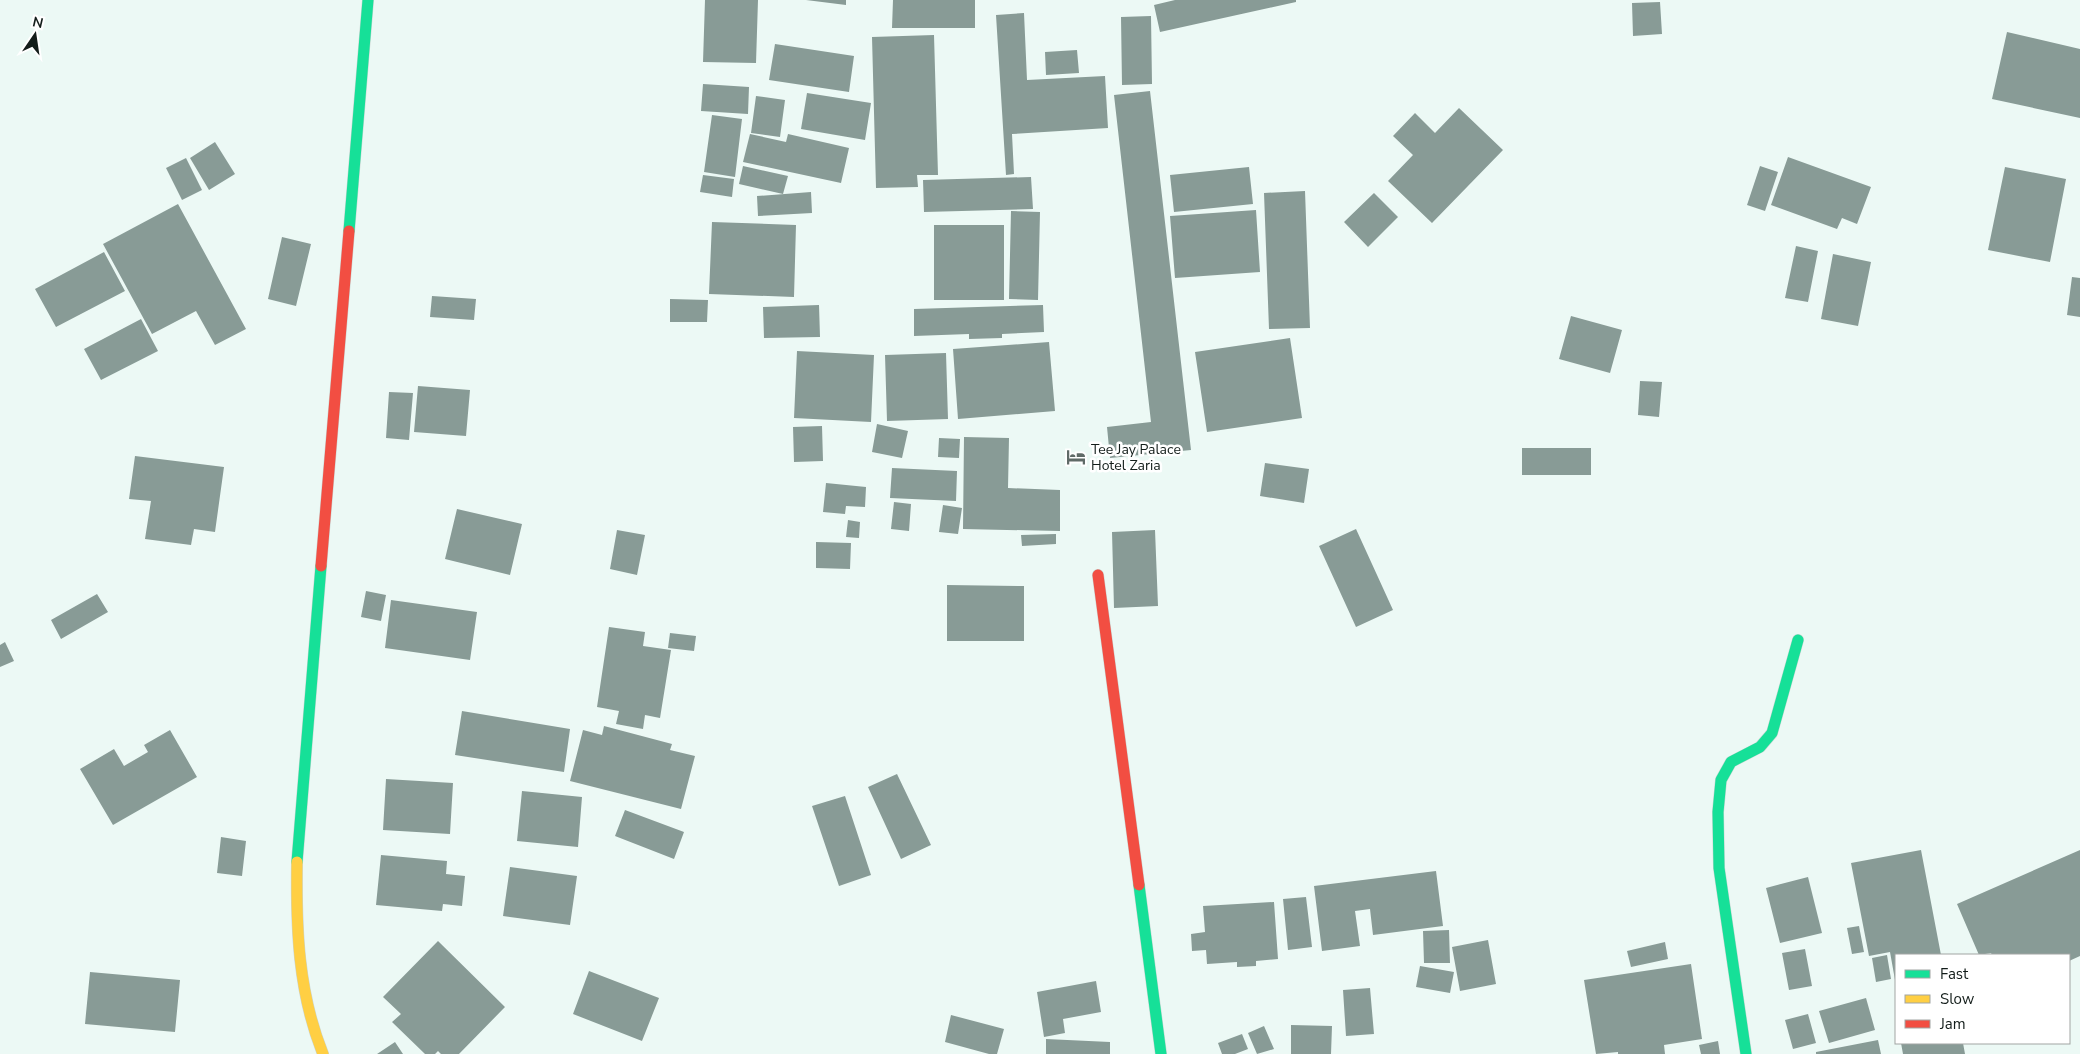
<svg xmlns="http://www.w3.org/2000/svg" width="2080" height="1054" viewBox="0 0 2080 1054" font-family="'Nunito Sans',sans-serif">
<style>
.building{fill:#889b96}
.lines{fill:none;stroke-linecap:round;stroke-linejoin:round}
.fast-casing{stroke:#cad5d2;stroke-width:12}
.slow-casing{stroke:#cad5d2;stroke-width:12}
.jam-casing{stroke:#cad5d2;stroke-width:12}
.fast{stroke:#16e098;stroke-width:11}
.slow{stroke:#ffcf43;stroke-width:11}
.jam{stroke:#f24e42;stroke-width:11}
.labels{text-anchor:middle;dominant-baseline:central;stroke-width:5;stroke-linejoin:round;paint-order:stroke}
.poi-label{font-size:14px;fill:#131d1a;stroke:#fff;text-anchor:start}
</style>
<rect width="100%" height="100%" fill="#ecf9f5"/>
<path class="building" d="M705,0H758L756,63L703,62Z
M806,0H846V5Z
M893,0H975V28H892Z
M1175,0H1296V2L1160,32L1154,5Z
M1660,2L1662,34L1633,36L1632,3Z
M1024,13L1027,80L1105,76L1108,128L1012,134L1014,174L1006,175L996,15Z
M1151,16L1152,84L1122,85L1121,17Z
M2007,32L2080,49V118L1992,99Z
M934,35L938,175H917L918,187L876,188L872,37Z
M775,44L854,56L849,92L769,80Z
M1077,50L1079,73L1046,75L1045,52Z
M703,84L749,87L748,114L701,111Z
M1150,91L1191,450L1110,458L1107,427L1151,422L1114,95Z
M807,93L871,103L865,140L801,129Z
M756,96L785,100L780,137L751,133Z
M1459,108L1503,150L1432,223L1388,181L1413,155L1393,136L1415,113L1435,133Z
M712,115L742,119L735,177L704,172Z
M750,134L786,142L788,134L849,148L841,183L743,162Z
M215,142L235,174L209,190L190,158Z
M1788,157L1871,187L1857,224L1842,218L1837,229L1771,205Z
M186,158L202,190L182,200L166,168Z
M743,166L788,176L783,194L739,184Z
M1760,166L1778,172L1765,211L1747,205Z
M1249,167L1253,204L1174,212L1170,175Z
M2005,167L2066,179L2050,262L1988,250Z
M703,175L734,179L732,197L700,192Z
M1031,177L1033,209L924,212L923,180Z
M1305,191L1310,328L1269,329L1264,193Z
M811,192L812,213L758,216L757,196Z
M1374,193L1398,217L1368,247L1344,222Z
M178,204L246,329L215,345L196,311L152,334L103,244Z
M1256,210L1260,272L1175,278L1170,216Z
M1011,211L1040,212L1038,300L1009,299Z
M712,222L796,225L794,297L709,294Z
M934,225H1004V300H934Z
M282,237L311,244L296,306L268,299Z
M1796,246L1818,251L1808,302L1785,298Z
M104,252L125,291L56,327L35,289Z
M1833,254L1871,262L1858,326L1821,319Z
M2072,277L2080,278V317L2067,315Z
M432,296L476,299L474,320L430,317Z
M670,299L708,300L707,322H670Z
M819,305L820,337L764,338L763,307Z
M1043,305L1044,332L1002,334V338L969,339V334L914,336V309Z
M1571,316L1622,330L1610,373L1559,359Z
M141,319L158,351L101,380L84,349Z
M1290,338L1302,418L1207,432L1195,352Z
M1049,342L1055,411L958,419L953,349Z
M797,351L874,355L871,422L794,418Z
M946,353L948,419L887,421L885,355Z
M1640,381L1662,382L1659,417L1638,415Z
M418,386L470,390L466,436L414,432Z
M389,392L413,393L409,440L386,438Z
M877,424L908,431L902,458L872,452Z
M822,426L823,461L794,462L793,427Z
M964,437L1009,438L1008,488L1060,490V531L963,529Z
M939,438L960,439L959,458L938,457Z
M1522,448H1591V475H1522Z
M135,456L224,467L215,532L194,529L191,545L145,539L151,501L129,499Z
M1265,463L1309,469L1304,503L1260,496Z
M892,468L957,471L956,501L890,498Z
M826,483L866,487L865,507L846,506L845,514L823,512Z
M894,502L911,504L909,531L891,529Z
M943,505L962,508L958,534L939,532Z
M457,509L522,524L510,575L445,559Z
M848,520L860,522L859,538L846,537Z
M1356,529L1393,610L1356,627L1319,546Z
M617,530L645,535L637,575L610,569Z
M1155,530L1158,606L1114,608L1112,532Z
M1056,534V544L1022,546L1021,535Z
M816,542L851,543L850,569L816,568Z
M947,585L1024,586V641H947Z
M366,591L386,595L381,621L361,617Z
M97,594L108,612L61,639L51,620Z
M391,600L477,612L470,660L385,648Z
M609,627L645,632L643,646L671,650L660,718L645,715L643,729L616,724L619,711L597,707Z
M670,633L696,636L694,651L668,648Z
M5,642L14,661L0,667V645Z
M462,711L570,729L564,772L455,755Z
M604,726L672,744L670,750L695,756L681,809L570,781L583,730L602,735Z
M170,730L197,777L113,825L80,769L114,749L124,766L148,752L144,745Z
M897,774L931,845L901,859L868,787Z
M386,779L453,783L450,834L383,830Z
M522,791L582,797L578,847L517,841Z
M845,796L871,875L839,886L812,806Z
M625,810L684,832L674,859L615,836Z
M221,837L246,841L242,876L217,873Z
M1921,850L1941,955H1896L1895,980L1890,952L1869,956L1851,863Z
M2080,850V956L2069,961V955H1992L1991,953L1979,955L1957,904Z
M381,855L447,861L446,874L465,876L462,906L443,904L442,911L376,905Z
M510,867L577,876L570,925L503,916Z
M1436,871L1443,926L1373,935L1370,909L1355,911L1360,946L1322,951L1314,886Z
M1808,877L1822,933L1780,943L1766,888Z
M1306,897L1312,947L1288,950L1283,899Z
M1274,902L1278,959L1256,961V966L1237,967V962L1207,964L1206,950L1192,951L1191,934L1205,932L1203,906Z
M1859,926L1864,952L1852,954L1847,928Z
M1449,930L1450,963H1424L1423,931Z
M1488,940L1496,984L1460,991L1452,947Z
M438,941L505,1007L459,1054H441L438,1051L435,1054H425L392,1022L401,1014L383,997Z
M1665,942L1668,959L1631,967L1627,951Z
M1805,949L1812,986L1789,990L1782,953Z
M1887,955L1891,979L1876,982L1872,958Z
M1691,964L1702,1039L1664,1045L1665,1054H1618V1052L1596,1054L1584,980Z
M1420,966L1454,972L1450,993L1416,987Z
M589,971L659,998L642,1041L573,1014Z
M90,972L180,980L175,1032L85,1024Z
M1096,981L1101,1012L1063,1019L1065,1033L1044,1037L1037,992Z
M1370,988L1374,1034L1346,1036L1343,990Z
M1866,998L1875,1030L1829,1043L1819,1011Z
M1808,1014L1816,1043L1793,1049L1785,1020Z
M951,1015L1004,1029L997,1054H989L945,1042Z
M1291,1025L1332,1026L1331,1054H1291Z
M1264,1026L1274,1049L1257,1054L1248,1033Z
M1242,1034L1248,1049L1235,1054H1222L1218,1043Z
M1046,1039L1110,1042V1054H1046Z
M1878,1040L1881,1054H1816V1052Z
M1718,1041L1720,1054H1701L1699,1045Z
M395,1042L403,1054H377Z
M1901,1043H1963L1965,1054H1903Z"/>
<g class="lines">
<g class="fast-casing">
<path id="fast" d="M349,231L368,0
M297,862L321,566
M1139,885L1161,1054
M1746,1054L1719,868L1718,812L1721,780L1731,762L1760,747L1772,733L1798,640"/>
</g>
<g class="slow-casing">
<path id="slow" d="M297,862C296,928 298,992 323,1054"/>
</g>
<g class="jam-casing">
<path id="jam" d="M321,566L349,231
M1098,575L1139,885"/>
</g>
<use href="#fast" class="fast"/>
<use href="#slow" class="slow"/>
<use href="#jam" class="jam"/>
</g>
<defs>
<g id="hotel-bare" transform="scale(1.5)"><path d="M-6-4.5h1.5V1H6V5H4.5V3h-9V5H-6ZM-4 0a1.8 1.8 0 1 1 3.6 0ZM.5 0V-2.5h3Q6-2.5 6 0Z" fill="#5f6a67" stroke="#fff" stroke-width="2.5" paint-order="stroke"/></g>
</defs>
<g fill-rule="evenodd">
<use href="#hotel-bare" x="1076" y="457"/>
</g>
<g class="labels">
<g class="poi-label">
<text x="1091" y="449">Tee Jay Palace<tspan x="1091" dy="16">Hotel Zaria</tspan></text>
</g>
</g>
<rect x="1895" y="954" width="175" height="90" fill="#ffffff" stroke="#a1a5a3"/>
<rect x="1905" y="970" width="25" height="8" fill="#16e098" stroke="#a1a5a3"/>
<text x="1940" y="979" font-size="15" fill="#131d1a">Fast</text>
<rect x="1905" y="995" width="25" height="8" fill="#ffcf43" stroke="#a1a5a3"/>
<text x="1940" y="1004" font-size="15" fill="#131d1a">Slow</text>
<rect x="1905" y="1020" width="25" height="8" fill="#f24e42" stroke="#a1a5a3"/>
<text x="1940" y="1029" font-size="15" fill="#131d1a">Jam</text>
<g transform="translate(35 35) rotate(13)" stroke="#ffffff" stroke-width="4" paint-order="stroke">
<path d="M0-4L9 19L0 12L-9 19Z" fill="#131d1a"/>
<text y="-8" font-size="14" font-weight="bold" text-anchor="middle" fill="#131d1a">N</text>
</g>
</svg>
